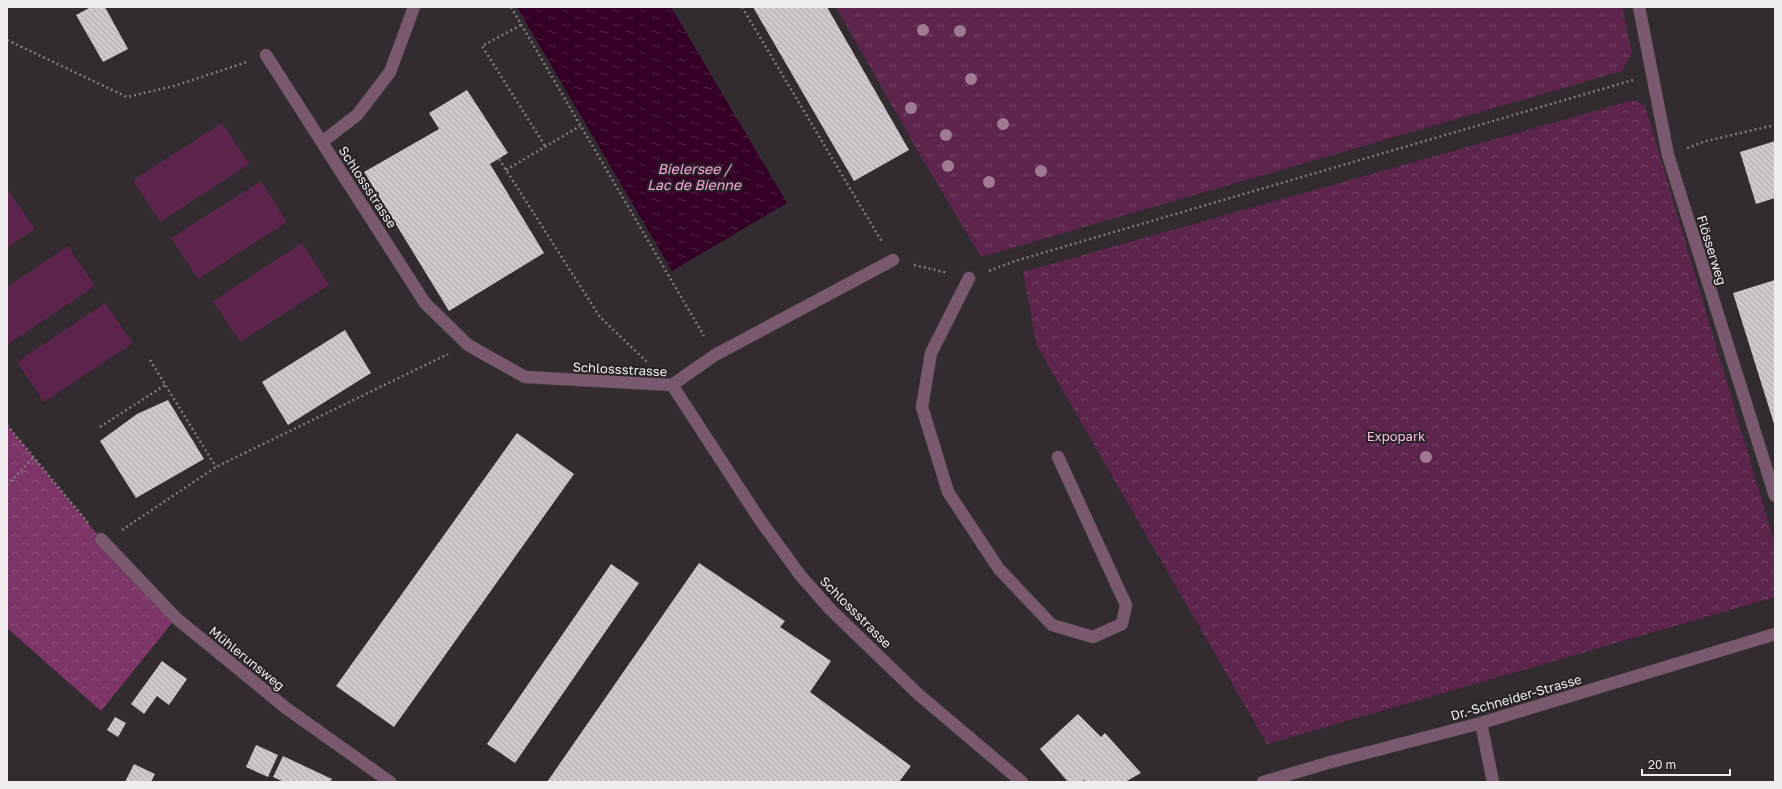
<svg xmlns="http://www.w3.org/2000/svg" width="1782" height="789" viewBox="0 0 1782 789" font-family="'Golos Text',sans-serif">
<style>
.grass{fill:url(#grass-tufts)}
.forest{fill:url(#forest-crowns)}
.park{fill:url(#park-crowns)}
.pitch{fill:#5d254b}
.water{fill:url(#water-ripples)}
.building{fill:url(#building-back-hatch)}
.lines{fill:none;stroke-linecap:round;stroke-linejoin:round}
.minor-casing{stroke:#4c474b;stroke-width:13}
.path{stroke:#7f7a7e;stroke-width:2.5;stroke-dasharray:2 3;stroke-linecap:butt}
.minor{stroke:#7a586d;stroke-width:12}
.tree{fill:#a07a91}
.labels{text-anchor:middle;dominant-baseline:central;stroke-width:4;stroke-linejoin:round;paint-order:stroke}
.street-label{font-size:13px;fill:#efebee;stroke:#282326}
.park-label{font-size:13px;fill:#fabae1;stroke:#282326}
.water-label{font-size:14px;font-style:italic;fill:#f9a5da;stroke:#282326}
</style>
<defs>
<pattern id="grass-tufts" width="24" height="20" patternUnits="userSpaceOnUse"><rect width="24" height="20" fill="#5d254b"/><path d="M3 7l-1-3M5 7V3M7 7l1-3M15 17l-1-3M17 17v-4M19 17l1-3" fill="none" stroke="#754565"/></pattern>
<pattern id="forest-crowns" width="20" height="18" patternUnits="userSpaceOnUse"><rect width="20" height="18" fill="#7d3466"/><path d="M2 6a3 3 0 1 1 6 0M12 15a3 3 0 1 1 6 0" fill="none" stroke="#90527c"/></pattern>
<pattern id="park-crowns" width="20" height="18" patternUnits="userSpaceOnUse"><rect width="20" height="18" fill="#5d254b"/><path d="M2 6a3 3 0 1 1 6 0M12 15a3 3 0 1 1 6 0" fill="none" stroke="#754565"/></pattern>
<pattern id="water-ripples" width="26" height="14" patternUnits="userSpaceOnUse"><rect width="26" height="14" fill="#340026"/><path d="M2 4q2-2 4 0t4 0M15 11q2-2 4 0t4 0" fill="none" stroke="#522546"/></pattern>
<pattern id="building-back-hatch" width="6" height="6" patternUnits="userSpaceOnUse"><rect width="6" height="6" fill="#cec7cb"/><path d="M-1 5l2 2M0 0l6 6M5-1l2 2" fill="none" stroke="#aca7aa"/></pattern>
</defs>
<rect width="100%" height="100%" fill="#322c30"/>
<path class="grass" d="M836,7H1622L1632,52L1622,71L981,257L916,148Z"/>
<path class="forest" d="M7,425L101,539L176,618L101,711L7,628Z"/>
<path class="park" d="M1634,100L1645,106L1775,545V597L1267,744L1037,346L1023,272Z"/>
<path class="pitch" d="M222,123L249,164L160,222L133,180Z
M261,181L287,222L198,279L171,238Z
M7,189L35,229L7,248Z
M302,243L329,285L240,342L213,301Z
M68,246L95,286L7,345V287Z
M105,303L133,343L44,402L17,362Z"/>
<path class="water" d="M517,7H671L787,203L672,271Z"/>
<path class="building" d="M91,7H105L128,49L103,62L76,15Z
M753,7H827L909,150L854,181Z
M467,90L508,153L490,164L544,253L449,311L364,172L439,129L429,113Z
M1775,141V198L1756,204L1740,152Z
M1775,280V427L1733,293Z
M345,330L371,373L288,425L262,382Z
M168,400L204,459L136,498L100,441L137,414Z
M517,433L574,474L394,727L336,686Z
M699,563L785,621L780,627L831,661L810,692L911,766L899,782H547Z
M611,564L639,583L515,763L487,744Z
M162,661L187,679L169,705L157,696L144,714L131,704Z
M1078,714L1101,737L1105,733L1141,773L1125,782H1086L1084,780L1081,782H1068L1040,749Z
M115,717L126,723L118,737L107,730Z
M256,745L278,755L268,777L246,767Z
M283,756L332,779L330,782H284L273,777Z
M134,764L155,774L151,782H125Z"/>
<g class="lines">
<g class="minor-casing">
<path id="minor" d="M1639,7L1668,155L1775,496
M266,55L425,303L468,345L525,377L672,385
M322,142L357,115L390,72L414,7
M969,278L931,353L922,407L948,492L999,569L1052,625L1093,637L1122,624L1126,605L1058,457
M672,385L760,520L800,575L830,609L918,694L1022,782
M672,385L715,355L893,260
M101,539L176,618L286,708L390,782
M1481,723L1493,782
M1263,782L1331,762L1481,723L1775,634"/>
</g>
<path class="path" d="M511,7L704,336
M742,7L882,242
M521,25L482,46L545,146
M7,40L127,97L174,86L247,62
M1687,148L1706,141L1775,125
M499,159L600,317L647,362
M506,170L580,126
M914,265L948,273
M989,271L1015,261L1633,80
M150,360L216,467
M7,425L88,523
M100,427L165,385
M7,485L33,458
M122,530L216,467L448,354"/>
<use href="#minor" class="minor"/>
</g>
<g class="tree">
<circle cx="923" cy="30" r="6"/>
<circle cx="960" cy="31" r="6"/>
<circle cx="971" cy="79" r="6"/>
<circle cx="911" cy="108" r="6"/>
<circle cx="1003" cy="124" r="6"/>
<circle cx="946" cy="135" r="6"/>
<circle cx="948" cy="166" r="6"/>
<circle cx="1041" cy="171" r="6"/>
<circle cx="989" cy="182" r="6"/>
<circle cx="1426" cy="457" r="6"/>
</g>
<g class="labels">
<g class="street-label">
<text transform="translate(368 187) rotate(57)">Schlossstrasse</text>
<text transform="translate(1712 250) rotate(73)">Flösserweg</text>
<text transform="translate(620 369) rotate(3)">Schlossstrasse</text>
<text transform="translate(856 612) rotate(45)">Schlossstrasse</text>
<text transform="translate(247 658) rotate(39)">Mühlerunsweg</text>
<text transform="translate(1516 697) rotate(-16)">Dr.-Schneider-Strasse</text>
</g>
<g class="park-label">
<text x="1396" y="436">Expopark</text>
</g>
<g class="water-label">
<text x="694" y="168">Bielersee /<tspan x="694" dy="16">Lac de Bienne</tspan></text>
</g>
</g>
<rect width="1782" height="789" fill="none" stroke="#efebee" stroke-width="16"/>
<path d="M1642 769v6h88v-6" fill="none" stroke="#efebee" stroke-width="2"/>
<text x="1648" y="769" font-size="12" fill="#efebee" stroke="#282326" stroke-width="3" paint-order="stroke">20 m</text>
</svg>
